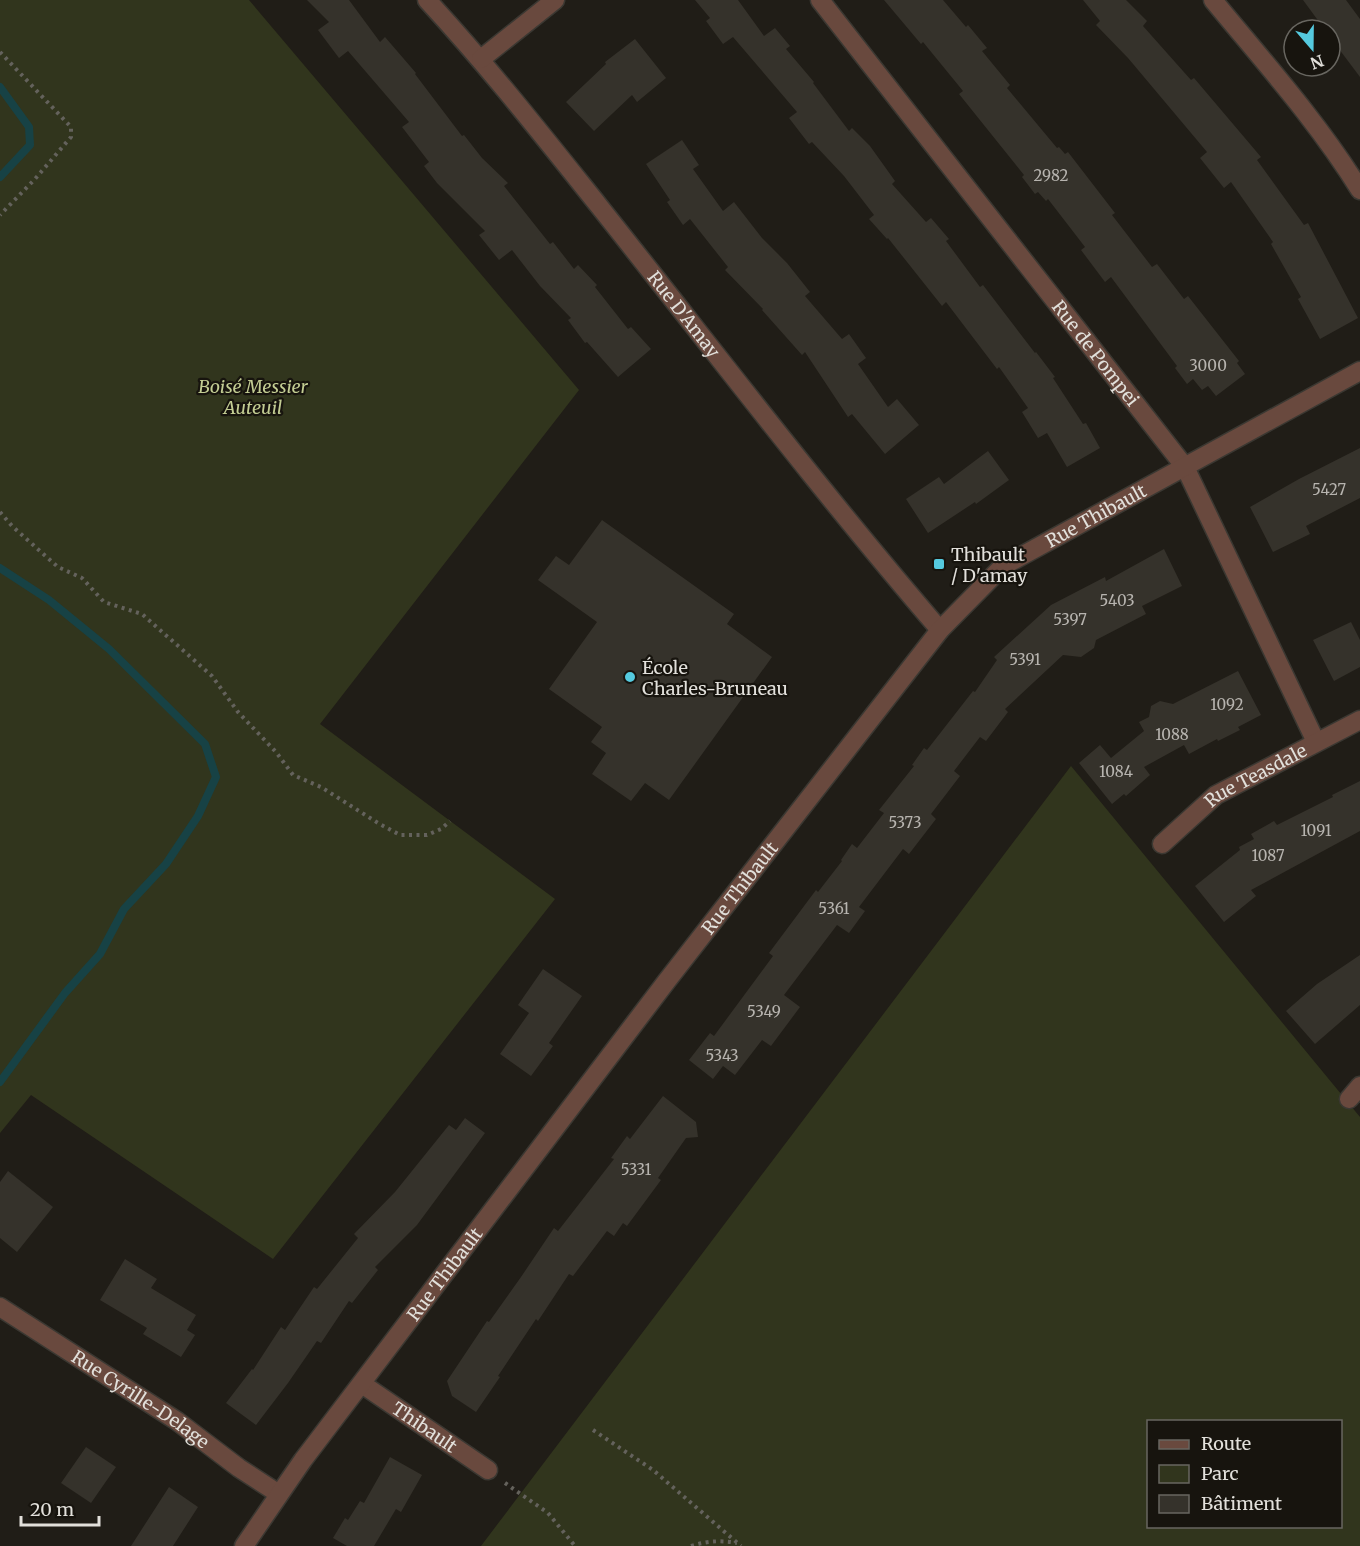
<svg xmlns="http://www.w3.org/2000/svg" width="1360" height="1546" viewBox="0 0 1360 1546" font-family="Merriweather,serif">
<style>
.green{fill:#31351d;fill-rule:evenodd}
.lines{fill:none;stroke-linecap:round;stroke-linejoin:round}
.stream{stroke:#174245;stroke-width:8}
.building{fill:#35322b}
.street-casing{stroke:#3b3832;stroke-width:21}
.path{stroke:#64625c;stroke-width:4;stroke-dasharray:3 4.5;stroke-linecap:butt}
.street{stroke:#69493e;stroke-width:18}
.poi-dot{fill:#55cadf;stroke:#17140e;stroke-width:2}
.labels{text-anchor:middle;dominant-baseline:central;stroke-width:4.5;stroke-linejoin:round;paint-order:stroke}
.number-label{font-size:15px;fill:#b7b4af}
.street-label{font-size:18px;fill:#e2e0db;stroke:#17140e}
.park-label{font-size:18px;font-style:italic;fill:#c3cd93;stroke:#17140e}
.poi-label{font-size:18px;fill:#e2e0db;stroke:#17140e;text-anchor:start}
</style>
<rect width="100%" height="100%" fill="#201d17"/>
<path class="green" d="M0,0H249L579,390L320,724L555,899L273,1259L31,1095L0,1133Z
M1071,766L1360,1117V1546H481ZM1148,1422H1340V1526H1148Z"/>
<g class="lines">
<path class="stream" d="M0,87L29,127L30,145L0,177
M0,568L49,600L109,649L205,744L216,777L198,816L166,864L124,909L100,954L65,993L0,1082"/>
</g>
<path class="building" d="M307,0H349L380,42L385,37L416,73L415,74L462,136L464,135L482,158L508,183L504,186L550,244L553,242L574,269L578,265L597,285L595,287L628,329L631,327L651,349L618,377L587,342L585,343L568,320L571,318L540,286L512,250L499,260L479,235L485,231L437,183L424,166L429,162L402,127L409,122L348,51L339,58L318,30L329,22Z
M695,0H738L764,36L775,28L790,46L786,49L814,82L813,83L849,131L852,128L870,146L895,181L892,184L926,222L931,218L949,239L946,241L980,287L983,285L1035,353L1036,352L1055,377L1053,378L1083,424L1086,423L1100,448L1067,467L1047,433L1038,438L1022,412L1028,408L999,367L997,369L946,302L942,306L888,238L887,239L869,219L874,215L844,176L812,142L809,144L789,118L797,112L733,37L723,44L706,21L710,18Z
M884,0H943L966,27L968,25L987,48L982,51L1010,85L1007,88L1057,148L1059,147L1065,154L1068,152L1115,213L1112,215L1152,267L1157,264L1184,299L1188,296L1239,361L1237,363L1245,374L1216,396L1208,386L1202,390L1193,379L1187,384L1175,368L1177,366L1111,277L1105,282L1081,250L1085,247L1048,199L1046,201L1038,192L1035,194L1022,177L1024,175L959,94L963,91L923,42L921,44Z
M1083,0H1126L1147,21L1143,26L1191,80L1194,78L1261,157L1257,160L1304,225L1308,223L1358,318L1320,339L1298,299L1301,297L1271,244L1273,242L1231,182L1224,188L1200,158L1207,152L1128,58L1096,25L1100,21Z
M1303,0H1346L1360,19V77L1330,37V30H1325Z
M635,39L666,78L637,102L632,95L594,131L566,102L606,64L605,62Z
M682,140L699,165L693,169L723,211L734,202L762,238L787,263L810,292L805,296L842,339L849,334L866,358L858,364L888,407L897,399L919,425L885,454L852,414L848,417L805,352L802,355L762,310L763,309L725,270L728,267L690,219L683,225L667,202L670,200L646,164Z
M1360,448V498L1306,526L1310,534L1273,552L1250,507L1299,479Z
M988,451L1009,480L976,504L975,502L928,533L906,499L939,477L944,484Z
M602,520L734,614L727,624L772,657L669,800L645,783L631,801L592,774L606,753L591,742L602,727L549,689L597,622L538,580L556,556L569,565Z
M1164,549L1182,586L1142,606L1146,614L1096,640L1094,648L1081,657L1063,655L1005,709L1008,712L986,741L980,737L954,771L960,776L931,814L936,819L909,854L903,849L859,907L865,911L849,933L837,925L784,995L800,1007L771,1046L762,1040L735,1075L723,1066L713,1079L689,1060L710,1033L714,1036L773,956L769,953L816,890L818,892L842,861L841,860L852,844L857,848L884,813L879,810L914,766L912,765L924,748L927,750L973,691L975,692L997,660L994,657L1051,605L1105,577L1106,581Z
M1351,622L1360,640V667L1334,681L1313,640Z
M1238,671L1261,715L1238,727L1240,730L1218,741L1217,739L1189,754L1184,745L1144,767L1150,775L1126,796L1124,794L1112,804L1079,763L1100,745L1111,758L1144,731L1139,722L1149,717L1151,706L1160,701L1173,704Z
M1360,781V831L1251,890L1256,896L1224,922L1195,886L1240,850L1239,847L1254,839L1251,834L1274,821L1277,825L1333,797L1332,795Z
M1360,955V1005L1315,1044L1286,1011L1317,984Z
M543,969L582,996L549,1043L553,1046L531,1076L500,1054L529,1013L518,1005Z
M663,1096L696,1122L698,1137L686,1138L658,1178L661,1180L627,1226L623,1223L614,1236L607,1231L573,1276L569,1274L538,1321L536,1319L498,1376L500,1377L476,1412L452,1396L447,1381L487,1321L489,1322L521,1277L554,1228L558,1231L614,1159L611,1158L627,1136L630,1139Z
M465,1118L485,1133L417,1225L375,1267L378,1270L352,1303L349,1301L321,1343L317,1341L288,1383L256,1425L226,1403L252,1369L253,1370L281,1327L285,1330L314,1287L317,1289L358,1238L354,1234L395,1192L449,1125L456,1130Z
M8,1171L53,1207L17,1252L0,1238V1182Z
M125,1259L157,1279L151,1288L196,1315L187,1330L195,1335L181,1357L143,1334L147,1328L100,1300Z
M86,1447L116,1467L91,1503L61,1483Z
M390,1457L422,1475L401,1512L396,1509L374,1546H347L333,1538L345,1518L348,1520L360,1501L364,1503Z
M169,1487L198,1507L173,1546H131Z"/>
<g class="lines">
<g class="street-casing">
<g id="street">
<path id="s1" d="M427,0C488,66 543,136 599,206C712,348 822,493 940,630"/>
<path id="s2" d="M820,0L1185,467L1316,742"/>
<path d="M1213,0C1264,62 1318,122 1360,190"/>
<path d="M481,59L555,0"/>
<path id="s3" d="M1162,844L1216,795L1360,720"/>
<path d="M1349,1099L1360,1086"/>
<path id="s4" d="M0,1307L177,1421L239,1468L279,1494"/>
<path id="s5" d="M362,1384L488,1470"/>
<path id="s6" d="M244,1546L303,1460L666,982L940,630L1003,566L1360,371"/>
</g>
</g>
<path class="path" d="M0,52L71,127V137L35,179L0,215
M0,512L12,526L58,567L82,578L104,602L142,614L212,676L238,712L276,752L293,775L321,787L378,823L400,835H427L441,829L450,821
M593,1430L653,1470L741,1546
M505,1483L548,1513L575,1546
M691,1546C707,1541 720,1540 737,1543"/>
<use href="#street" class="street"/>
</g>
<g class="poi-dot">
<rect x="933" y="558" width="12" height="12" rx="3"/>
<circle cx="630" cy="677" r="6"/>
</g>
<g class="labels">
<g class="number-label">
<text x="1051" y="175">2982</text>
<text x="1208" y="365">3000</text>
<text x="1329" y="489">5427</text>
<text x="1117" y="600">5403</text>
<text x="1070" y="619">5397</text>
<text x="1025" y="659">5391</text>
<text x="1227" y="704">1092</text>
<text x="1172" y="734">1088</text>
<text x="1116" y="771">1084</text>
<text x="905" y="822">5373</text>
<text x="1316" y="830">1091</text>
<text x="1268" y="855">1087</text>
<text x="834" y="908">5361</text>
<text x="764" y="1011">5349</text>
<text x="722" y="1055">5343</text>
<text x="636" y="1169">5331</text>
</g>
<g class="street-label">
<text stroke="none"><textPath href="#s1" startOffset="406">Rue D'Amay</textPath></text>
<text stroke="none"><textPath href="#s2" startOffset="448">Rue de Pompei</textPath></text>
<text stroke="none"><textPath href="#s6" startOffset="1346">Rue Thibault</textPath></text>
<text stroke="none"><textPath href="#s3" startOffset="117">Rue Teasdale</textPath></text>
<text stroke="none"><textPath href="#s6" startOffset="824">Rue Thibault</textPath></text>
<text stroke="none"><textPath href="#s6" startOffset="338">Rue Thibault</textPath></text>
<text stroke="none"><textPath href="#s4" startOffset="168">Rue Cyrille-Delage</textPath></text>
<text stroke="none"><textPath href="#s5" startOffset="76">Thibault</textPath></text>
</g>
<g class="park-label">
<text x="253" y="386">Boisé Messier<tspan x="253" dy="21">Auteuil</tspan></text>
</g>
<g class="poi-label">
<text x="951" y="554">Thibault<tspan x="951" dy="21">/ D'amay</tspan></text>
<text x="642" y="667">École<tspan x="642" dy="21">Charles-Bruneau</tspan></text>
</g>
</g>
<rect x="1147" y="1420" width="195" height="108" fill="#17140e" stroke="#686660" stroke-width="1.5"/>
<rect x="1159" y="1440" width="30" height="9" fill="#69493e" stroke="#686660" stroke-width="1.5"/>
<text x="1201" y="1450" font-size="18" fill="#e2e0db">Route</text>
<rect x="1159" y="1465" width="30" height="18" fill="#31351d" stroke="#686660" stroke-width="1.5"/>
<text x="1201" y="1480" font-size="18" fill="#e2e0db">Parc</text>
<rect x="1159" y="1495" width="30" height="18" fill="#35322b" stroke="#686660" stroke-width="1.5"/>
<text x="1201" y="1510" font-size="18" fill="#e2e0db">Bâtiment</text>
<g transform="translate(1312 48) rotate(160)"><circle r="28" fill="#17140e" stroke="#686660" stroke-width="1.5"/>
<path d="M0-4.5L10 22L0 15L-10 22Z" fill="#55cadf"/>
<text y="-9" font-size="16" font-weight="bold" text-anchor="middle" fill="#e2e0db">N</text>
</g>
<path d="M21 1516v9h78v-9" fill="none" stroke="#e2e0db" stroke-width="3"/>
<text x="30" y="1516" font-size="18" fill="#e2e0db" stroke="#17140e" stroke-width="4.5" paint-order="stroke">20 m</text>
</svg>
